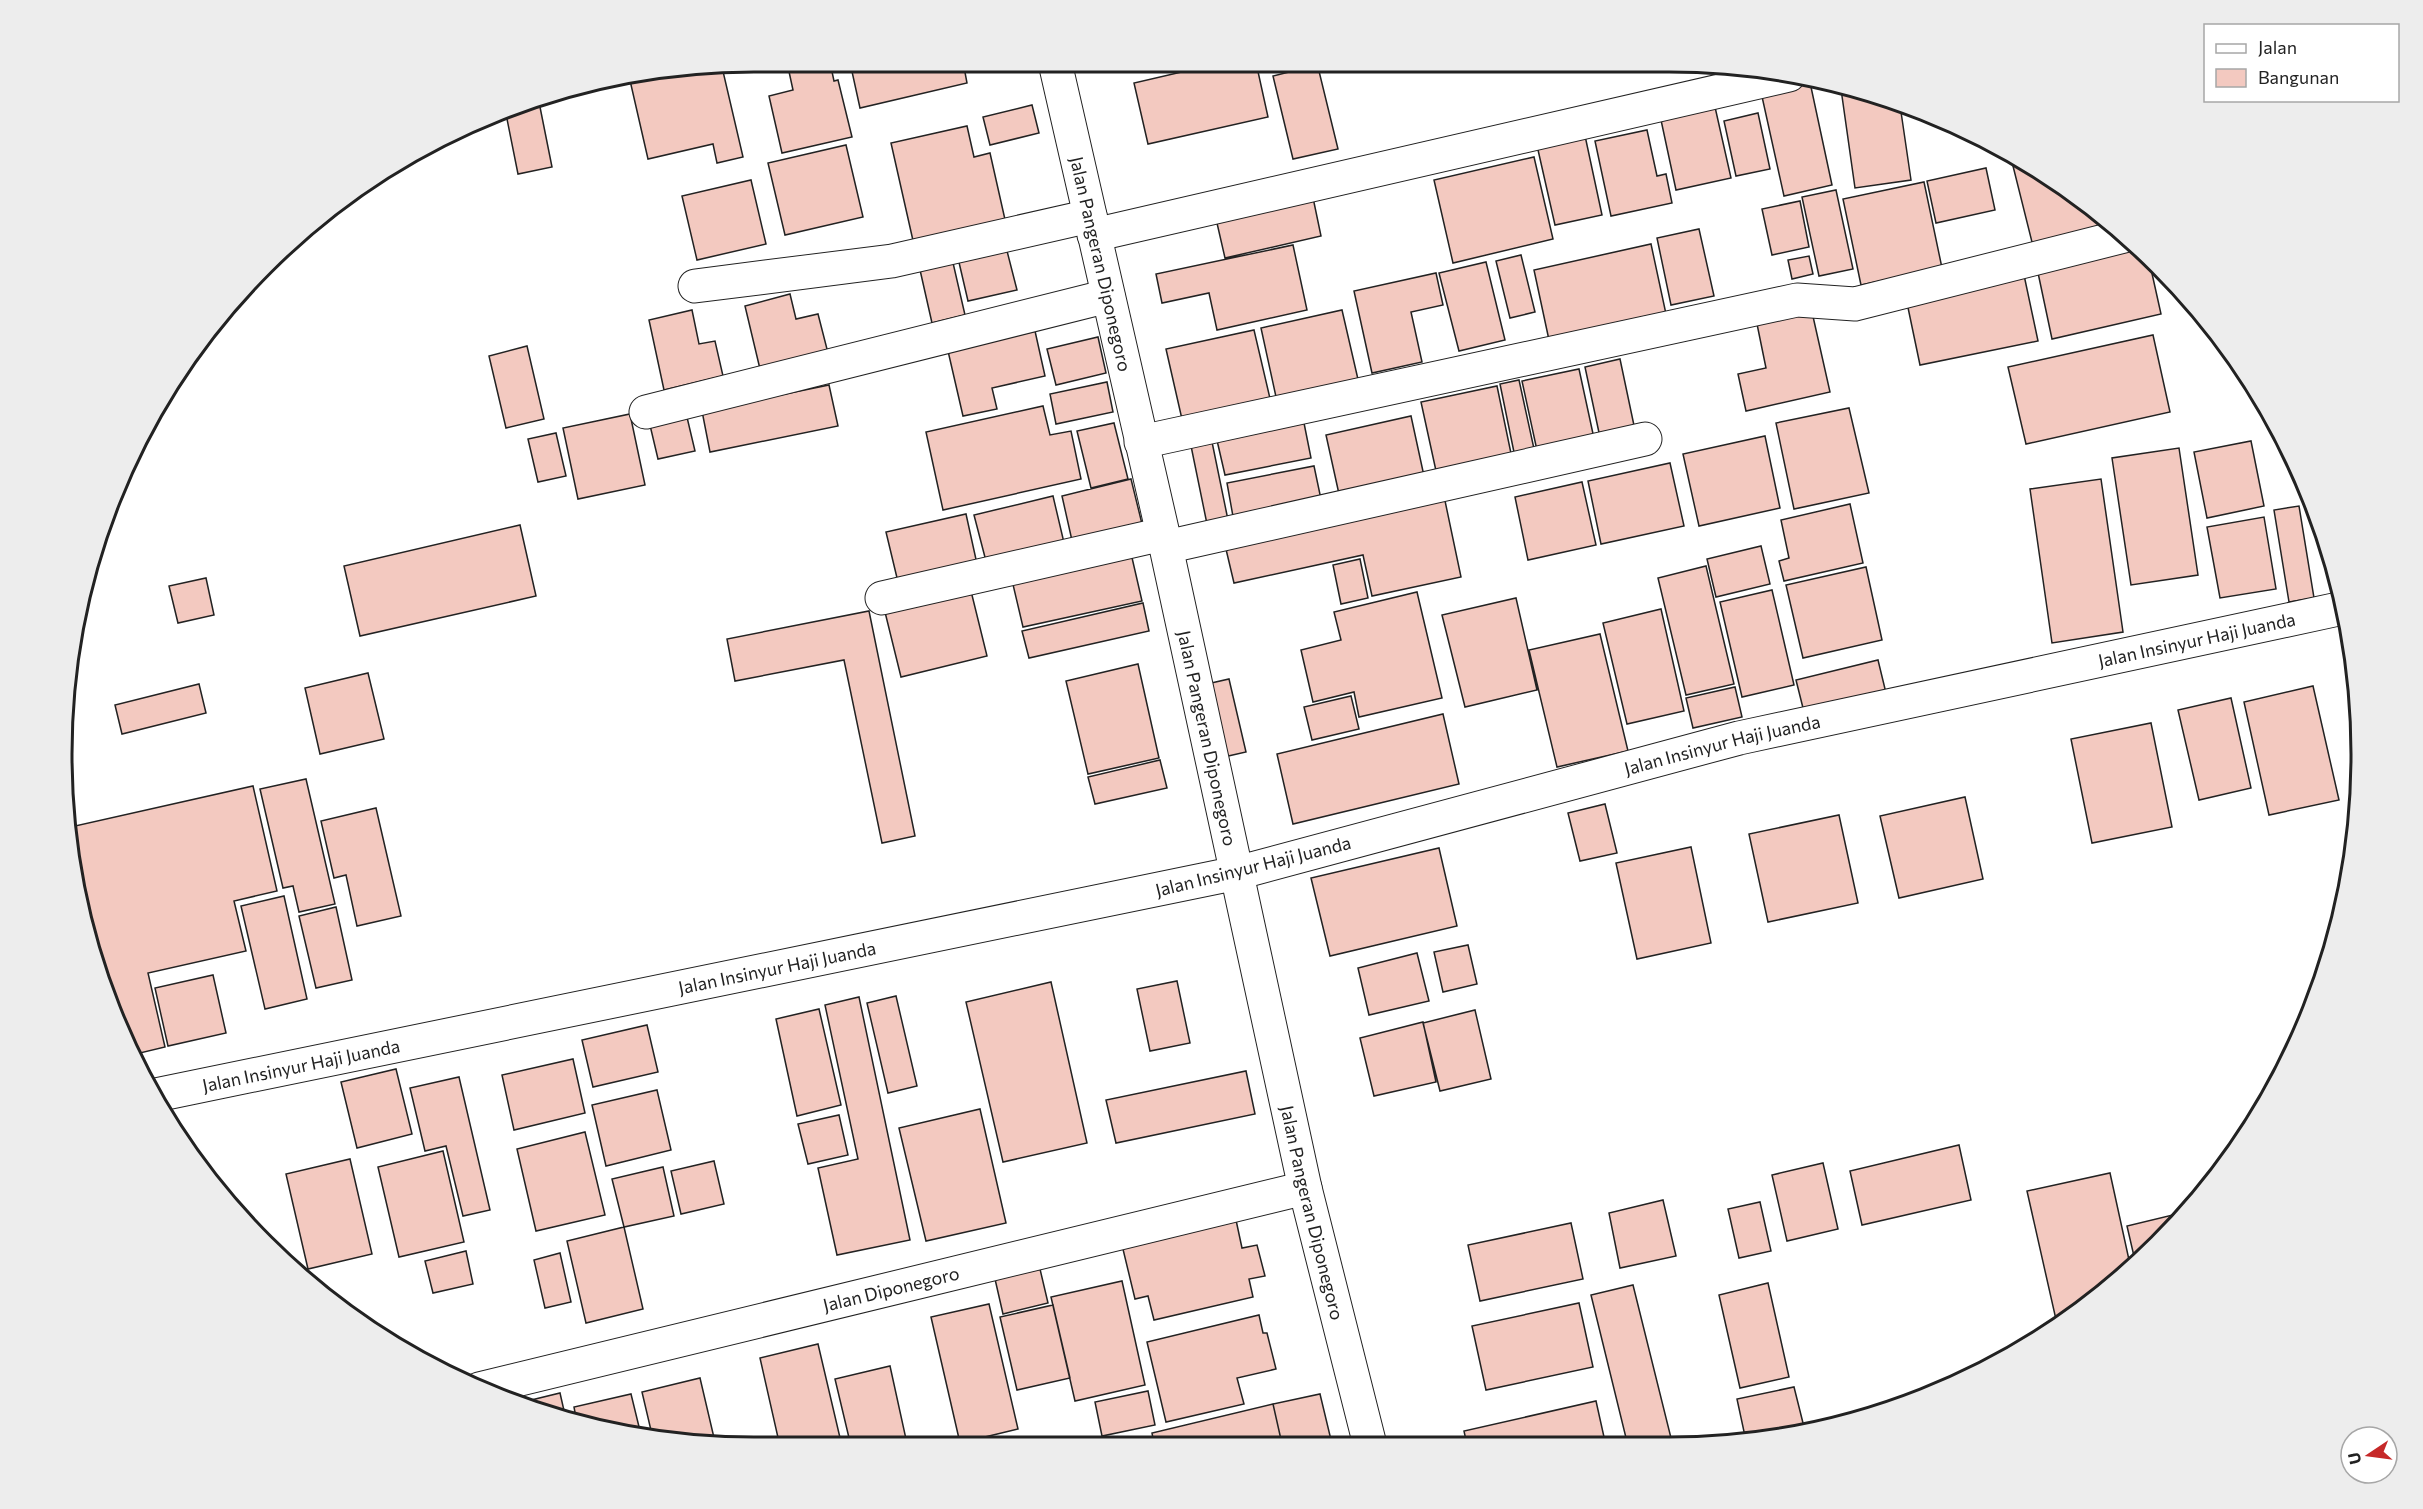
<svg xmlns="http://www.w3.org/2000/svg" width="2423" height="1509" viewBox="0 0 2423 1509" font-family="Commissioner,sans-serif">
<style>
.building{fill:#f3c9c0;stroke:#222;stroke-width:1.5}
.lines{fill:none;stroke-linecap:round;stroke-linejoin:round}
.street-casing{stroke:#222;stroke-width:35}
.secondary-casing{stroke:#222;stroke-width:35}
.street{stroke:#fff;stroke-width:33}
.secondary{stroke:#fff;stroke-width:33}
.labels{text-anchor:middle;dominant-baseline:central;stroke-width:4.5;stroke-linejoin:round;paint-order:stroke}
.street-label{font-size:18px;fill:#222;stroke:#fff}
.rim{fill:none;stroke:#222;stroke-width:3}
</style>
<rect width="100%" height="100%" fill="#fff"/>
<path class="building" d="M664,67H722L743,157L717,163L713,144L648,159L629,76Z
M788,67H831L834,81L838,80L852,137L782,153L769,96L793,90Z
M851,67H964L967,83L860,108Z
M1203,67H1257L1268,117L1148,144L1134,83Z
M1309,67H1318L1338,149L1293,159L1273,76Z
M1810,81L1814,82L1815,86L1811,87L1832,185L1784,196L1761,92Z
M1841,89L1900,105L1911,180L1855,188Z
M538,97L552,167L518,174L505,109Z
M1032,105L1039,133L990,145L983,117Z
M1715,107L1731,178L1676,190L1661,120Z
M1758,113L1770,169L1736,176L1724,121Z
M967,126L974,157L990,153L1006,224L914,245L891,143Z
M1647,130L1657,176L1666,174L1672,203L1611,216L1595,141Z
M1584,131L1602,215L1555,225L1536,141Z
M846,145L863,217L785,235L768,163Z
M1534,157L1553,239L1453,263L1434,180Z
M2020,164L2090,205L2117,229L2034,250L2013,166Z
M1986,168L1995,210L1936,223L1927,181Z
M751,180L766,244L697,260L682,196Z
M1924,182L1942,268L1861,285L1843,199Z
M1311,188L1321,236L1225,258L1214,210Z
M1836,190L1853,269L1819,276L1802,197Z
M1800,201L1809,247L1772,255L1762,209Z
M1699,229L1714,296L1671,305L1657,238Z
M1651,244L1666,314L1549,340L1534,270Z
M1293,245L1307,310L1217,330L1209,293L1162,303L1156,274Z
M2135,246L2149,260L2161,314L2052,339L2037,268Z
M1006,247L1017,290L968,301L958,258Z
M951,254L965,315L932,323L918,261Z
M1521,255L1535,312L1510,318L1496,261Z
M1809,256L1813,274L1792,279L1788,260Z
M1486,262L1505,340L1459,351L1439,273Z
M1436,273L1443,305L1411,312L1422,362L1372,373L1354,291Z
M2024,275L2038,341L1920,365L1906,298Z
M790,294L796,319L818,314L828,353L760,369L745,306Z
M692,310L699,344L715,341L723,376L664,390L649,320Z
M1342,310L1360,388L1278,406L1261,328Z
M1812,312L1830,392L1746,411L1738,374L1766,368L1757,324Z
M1254,330L1272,407L1184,428L1166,349Z
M1035,331L1045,376L992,388L997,409L963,416L948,351Z
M2153,335L2170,412L2026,444L2008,367Z
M1098,337L1106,373L1056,385L1047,349Z
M527,346L544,419L506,428L489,356Z
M1620,359L1636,435L1601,442L1585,367Z
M1579,369L1595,443L1538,455L1522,381Z
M1519,380L1536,458L1516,462L1500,384Z
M1107,382L1113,412L1056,424L1050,394Z
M829,385L838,426L710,452L702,411Z
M1497,386L1513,463L1438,480L1421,402Z
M1043,406L1050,435L1071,431L1081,479L943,510L926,432Z
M1849,408L1869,493L1794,509L1776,423Z
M686,413L695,451L658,459L649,421Z
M630,414L645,485L578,499L563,428Z
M1411,416L1424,476L1339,494L1326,435Z
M1303,418L1311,458L1225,475L1216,436Z
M1114,423L1128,479L1091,488L1077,431Z
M556,433L566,476L538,482L528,439Z
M1765,436L1780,508L1699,526L1683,454Z
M1211,437L1228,520L1207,524L1190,441Z
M2251,441L2264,506L2207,518L2194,452Z
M2179,448L2198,575L2131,585L2112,458Z
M1670,463L1684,526L1601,544L1588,481Z
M1314,466L1322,504L1234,522L1227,483Z
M1131,479L1143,528L1073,545L1062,496Z
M2101,479L2123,632L2052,643L2030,489Z
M1582,482L1596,545L1528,560L1515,497Z
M1053,496L1065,547L987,565L974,515Z
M1444,496L1461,577L1372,596L1363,555L1234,583L1225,545Z
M1850,504L1863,563L1784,581L1779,561L1789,558L1781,520Z
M2299,506L2314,598L2289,602L2274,510Z
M966,514L977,564L898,582L886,532Z
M2264,517L2276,589L2220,598L2207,527Z
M520,525L536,596L360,636L344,566Z
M1761,546L1770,584L1716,597L1707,559Z
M1130,549L1142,601L1023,627L1011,576Z
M1360,559L1368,598L1341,604L1333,565Z
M1706,566L1734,684L1686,695L1658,578Z
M1866,567L1882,640L1803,658L1786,585Z
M206,578L214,615L178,623L169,586Z
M970,587L987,656L901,677L884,608Z
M1772,590L1794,685L1742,697L1720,602Z
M1417,592L1442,698L1359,717L1354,692L1313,702L1301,650L1341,640L1334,612Z
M1516,598L1537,690L1465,707L1442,615Z
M1143,603L1149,631L1029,658L1022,631Z
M1661,609L1684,711L1627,724L1603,623Z
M869,611L915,836L882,843L844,660L735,681L727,639Z
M1600,634L1628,751L1557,767L1529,650Z
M1878,660L1886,693L1804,712L1796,680Z
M1138,664L1159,758L1088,774L1066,681Z
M368,673L384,739L320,754L305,688Z
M1229,679L1246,752L1215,759L1198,686Z
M199,684L206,713L122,734L115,705Z
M2313,686L2339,800L2269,815L2244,702Z
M1735,687L1742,717L1693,728L1686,698Z
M1351,696L1359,729L1312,740L1304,707Z
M2231,698L2251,788L2199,800L2178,710Z
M1443,714L1459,784L1293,824L1277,754Z
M2151,723L2172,827L2092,843L2071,739Z
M1160,760L1167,788L1095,804L1088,777Z
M306,779L335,904L299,912L293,886L283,888L260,789Z
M253,786L277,891L234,901L246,951L148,973L165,1047L136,1054L98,977L67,845L66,828Z
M1965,797L1983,879L1899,898L1880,816Z
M1605,804L1617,853L1580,861L1568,813Z
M376,808L401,916L357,926L346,875L334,878L321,821Z
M1839,815L1858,903L1768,922L1749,834Z
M1691,847L1711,943L1637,959L1616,863Z
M1439,848L1457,926L1330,956L1311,878Z
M284,896L307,999L265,1009L241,906Z
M336,907L352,980L316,988L299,916Z
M1468,945L1477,984L1443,992L1434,952Z
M1417,953L1429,1001L1369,1015L1358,968Z
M213,975L226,1033L168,1046L155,988Z
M1177,981L1190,1043L1150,1051L1137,989Z
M1051,982L1087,1143L1003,1162L966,1002Z
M896,996L917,1086L888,1093L867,1003Z
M859,997L910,1240L837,1255L818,1168L858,1159L825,1005Z
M819,1009L841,1105L797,1116L776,1019Z
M1475,1010L1491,1079L1440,1091L1423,1023Z
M1423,1022L1436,1082L1374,1096L1360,1038Z
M647,1025L658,1072L593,1087L582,1040Z
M573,1059L585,1113L514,1130L502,1075Z
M396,1069L412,1134L357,1148L341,1082Z
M1246,1071L1255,1114L1116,1143L1106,1100Z
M459,1077L490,1210L463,1216L446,1146L425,1151L410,1088Z
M657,1090L671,1150L606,1166L592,1105Z
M980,1109L1006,1223L926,1241L899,1128Z
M839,1115L848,1155L808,1164L798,1124Z
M585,1132L605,1215L536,1231L517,1149Z
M1959,1145L1971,1200L1862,1225L1850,1171Z
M443,1151L464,1242L399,1257L378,1167Z
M350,1159L372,1254L308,1269L286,1174Z
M714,1161L724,1204L681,1214L671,1171Z
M1823,1163L1838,1229L1787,1241L1772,1175Z
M663,1167L674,1216L624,1227L612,1179Z
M2110,1173L2131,1269L2057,1324L2027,1191Z
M1663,1200L1676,1256L1620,1268L1609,1213Z
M1760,1202L1771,1251L1739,1258L1728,1209Z
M2185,1212L2136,1265L2127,1226Z
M1236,1220L1242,1248L1257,1245L1265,1276L1249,1279L1253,1297L1154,1320L1148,1296L1135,1299L1122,1245Z
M1571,1223L1583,1279L1480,1301L1468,1245Z
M624,1227L643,1309L586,1323L567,1241Z
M466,1251L473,1284L433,1293L425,1261Z
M560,1253L571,1302L545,1308L534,1260Z
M1040,1269L1048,1303L1003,1314L995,1279Z
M1122,1281L1145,1385L1075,1401L1051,1297Z
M1768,1283L1789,1377L1740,1388L1719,1295Z
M1633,1285L1673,1446H1628L1591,1295Z
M1579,1303L1593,1367L1486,1390L1472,1326Z
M989,1304L1018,1429L960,1443L931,1317Z
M1053,1305L1070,1378L1017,1390L1000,1317Z
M1259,1315L1263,1333H1267L1276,1369L1237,1378L1244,1404L1166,1422L1147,1342Z
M818,1344L841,1442H779L760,1358Z
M890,1366L906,1439L891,1443L850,1442L835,1379Z
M700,1378L715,1442H664L653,1439L642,1392Z
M1794,1387L1805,1431L1746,1441L1737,1399Z
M1148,1391L1155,1425L1102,1436L1095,1402Z
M560,1393L565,1415L519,1403Z
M631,1394L641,1435L576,1418L574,1407Z
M1320,1394L1332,1444H1282L1273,1404Z
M1596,1401L1606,1446L1467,1445L1464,1431Z
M1273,1404L1282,1444H1154L1152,1433Z"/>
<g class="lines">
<g class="street-casing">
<g id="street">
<path d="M1094,235L1789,75"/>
<path d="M695,286L892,261L1090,216"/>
<path d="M646,412L1108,296"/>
<path d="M1141,442L1797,300L1855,304L2124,236"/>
<path d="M1166,547L1645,439"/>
<path d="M882,598L1163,534"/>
<path id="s1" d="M1237,873L1739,738L2343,608"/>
<path id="s2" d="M479,1389L1305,1188"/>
</g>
</g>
<g class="secondary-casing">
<g id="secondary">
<path id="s3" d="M1056,67L1166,547L1305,1188L1370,1445"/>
<path id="s4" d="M156,1095L1237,873"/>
</g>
</g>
<use href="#street" class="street"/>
<use href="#secondary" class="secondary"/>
</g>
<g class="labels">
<g class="street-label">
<text stroke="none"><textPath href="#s3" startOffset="202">Jalan Pangeran Diponegoro</textPath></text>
<text stroke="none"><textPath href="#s1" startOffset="988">Jalan Insinyur Haji Juanda</textPath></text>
<text stroke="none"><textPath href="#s3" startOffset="688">Jalan Pangeran Diponegoro</textPath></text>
<text stroke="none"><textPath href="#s1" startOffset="502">Jalan Insinyur Haji Juanda</textPath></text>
<text transform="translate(1253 866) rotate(-14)">Jalan Insinyur Haji Juanda</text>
<text stroke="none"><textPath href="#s4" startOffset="634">Jalan Insinyur Haji Juanda</textPath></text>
<text stroke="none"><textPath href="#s4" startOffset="148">Jalan Insinyur Haji Juanda</textPath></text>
<text stroke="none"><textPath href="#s3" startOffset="1174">Jalan Pangeran Diponegoro</textPath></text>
<text stroke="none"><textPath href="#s2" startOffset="424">Jalan Diponegoro</textPath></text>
</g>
</g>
<path d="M0 0H2423V1509H0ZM754 72H1669A682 682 0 0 1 2351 754V755A682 682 0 0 1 1669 1437H754A682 682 0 0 1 72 755V754A682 682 0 0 1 754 72Z" fill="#ededed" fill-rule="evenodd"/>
<path class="rim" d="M754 72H1669A682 682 0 0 1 2351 754V755A682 682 0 0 1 1669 1437H754A682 682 0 0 1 72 755V754A682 682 0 0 1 754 72Z"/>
<rect x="2204" y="24" width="195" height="78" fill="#ffffff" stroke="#a7a7a7" stroke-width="1.5"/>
<rect x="2216" y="44" width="30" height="9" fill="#ffffff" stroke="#a7a7a7" stroke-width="1.5"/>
<text x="2258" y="54" font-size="18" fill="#222222">Jalan</text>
<rect x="2216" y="69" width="30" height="18" fill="#f3c9c0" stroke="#a7a7a7" stroke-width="1.5"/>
<text x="2258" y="84" font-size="18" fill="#222222">Bangunan</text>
<g transform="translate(2369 1455) rotate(257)"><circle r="28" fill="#ffffff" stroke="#a7a7a7" stroke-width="1.5"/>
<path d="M0-4.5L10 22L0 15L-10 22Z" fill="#c62828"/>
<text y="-9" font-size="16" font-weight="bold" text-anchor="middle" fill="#222222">U</text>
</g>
</svg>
